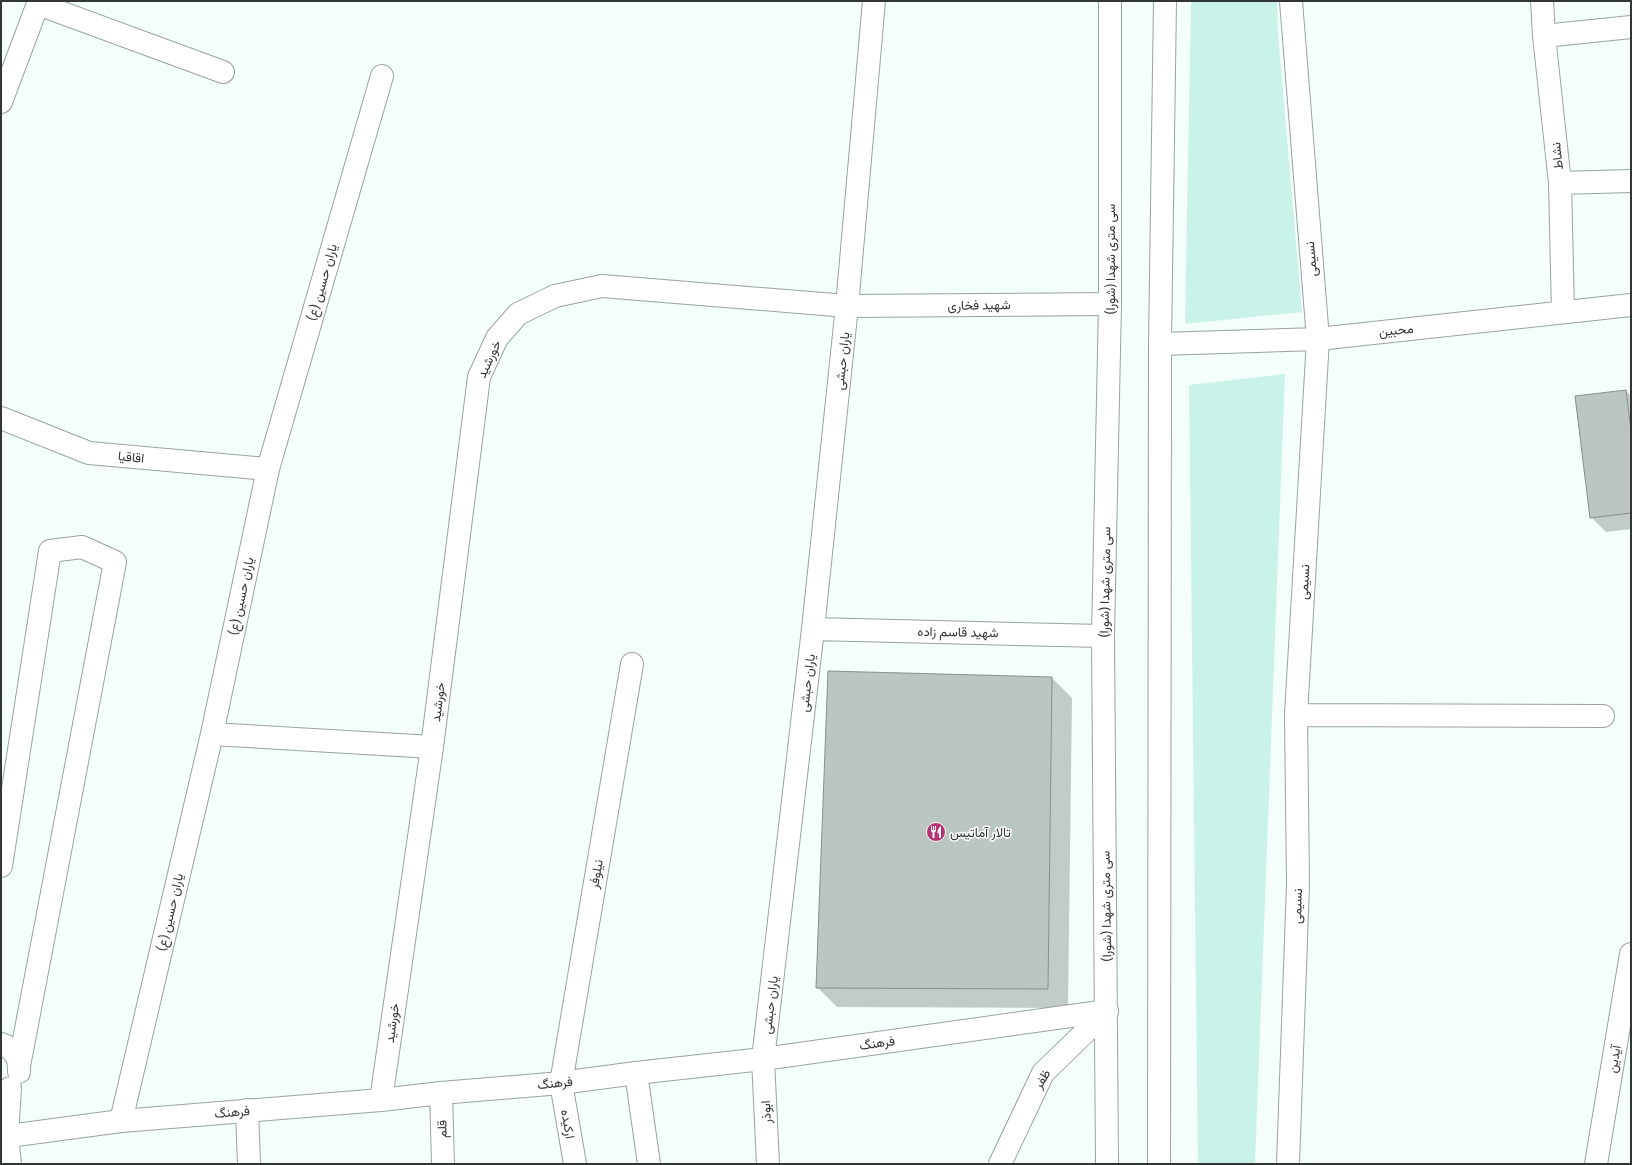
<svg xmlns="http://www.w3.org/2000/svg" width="1632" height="1165" viewBox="0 0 1632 1165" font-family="'Fira Sans Condensed',Vazirmatn,sans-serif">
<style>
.green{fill:#c9f3e9}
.shadow{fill:#0003}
.building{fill:#bbc5c2;stroke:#86908d}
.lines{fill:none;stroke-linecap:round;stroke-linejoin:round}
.minor-casing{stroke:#98a29f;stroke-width:24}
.major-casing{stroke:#98a29f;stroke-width:24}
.minor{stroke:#fff;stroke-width:22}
.major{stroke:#fff;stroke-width:22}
.labels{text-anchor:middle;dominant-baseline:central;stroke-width:3;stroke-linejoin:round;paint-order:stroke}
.street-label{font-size:13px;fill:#313534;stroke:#fff}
.poi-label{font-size:13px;fill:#313534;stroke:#fff;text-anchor:start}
</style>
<rect width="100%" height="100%" fill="#f4fefb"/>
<path class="green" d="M1191,1H1277L1278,34L1302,312L1185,324Z
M1285,374L1255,1164H1198L1189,385Z"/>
<path class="shadow" d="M1626,391L1631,396V529L1606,532L1591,517Z
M1052,678L1072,698L1068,1008L837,1007L817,987Z"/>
<path class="building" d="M1626,390L1631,430V513L1590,518L1575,396Z
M828,671L1052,677L1048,989L816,988Z"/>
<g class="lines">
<g class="minor-casing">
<path id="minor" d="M1542,1L1544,36L1560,183L1563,312
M38,4L223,72
M1544,36L1631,27
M1,102L39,1
M1560,183L1631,181
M1160,344L1318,339L1631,305
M1,418L89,453L268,469
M813,629L1103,636
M1296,715L1603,716
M212,734L432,747
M1,866L50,551L82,547L115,562L19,1066
M1,1044C14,1048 20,1059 19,1072
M636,1073L649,1164
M10,1088L7,1136L10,1164
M441,1093L443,1164
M381,1100L432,747L479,377L497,338L518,314L555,296L602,286L847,306L1110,304
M247,1110L249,1164
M121,1121L212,734L268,469L382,76
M575,1164L561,1083L632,664
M768,1164L763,1059L813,629L847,306L874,1
M1000,1164L1043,1073L1107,1011
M1288,1164L1298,884L1296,715L1318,339L1291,1
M1596,1164L1631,954"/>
</g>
<g class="major-casing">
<path id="major" d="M1,1137L121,1121L381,1100L441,1093L561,1083L636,1073L763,1059L1107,1011
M1107,1164L1103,636L1110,304V1
M1159,1164L1160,344L1165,1"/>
</g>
<use href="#minor" class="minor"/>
<use href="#major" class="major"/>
</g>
<defs>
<g id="restaurant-disc" transform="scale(1)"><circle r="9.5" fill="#ba3271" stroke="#fff"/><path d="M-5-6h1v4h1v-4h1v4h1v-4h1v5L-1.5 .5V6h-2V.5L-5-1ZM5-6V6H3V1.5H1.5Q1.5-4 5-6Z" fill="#fff"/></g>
</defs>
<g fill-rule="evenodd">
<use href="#restaurant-disc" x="936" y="832"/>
</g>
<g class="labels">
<g class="street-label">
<text transform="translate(1557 156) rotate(-96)">نشاط</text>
<text transform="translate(1110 259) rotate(-90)">سی متری شهدا (شورا)</text>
<text transform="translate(1311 259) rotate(-95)">نسیمی</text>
<text transform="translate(322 282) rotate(-74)">یاران حسین (ع)</text>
<text transform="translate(979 305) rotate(-1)">شهید فخاری</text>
<text transform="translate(1396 330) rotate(-6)">محبین</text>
<text transform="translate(489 359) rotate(-65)">خورشید</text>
<text transform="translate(842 361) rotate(-84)">یاران حبشی</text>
<text transform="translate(131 457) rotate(6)">اقاقیا</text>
<text transform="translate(1105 582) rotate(-89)">سی متری شهدا (شورا)</text>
<text transform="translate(1304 582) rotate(-87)">نسیمی</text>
<text transform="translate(241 596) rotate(-78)">یاران حسین (ع)</text>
<text transform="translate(958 632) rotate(1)">شهید قاسم زاده</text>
<text transform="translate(807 683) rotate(-83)">یاران حبشی</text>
<text transform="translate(438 702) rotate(-83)">خورشید</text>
<text transform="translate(596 874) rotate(-80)">نیلوفر</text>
<text transform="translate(1106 906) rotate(-91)">سی متری شهدا (شورا)</text>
<text transform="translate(1297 906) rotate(-88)">نسیمی</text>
<text transform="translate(170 912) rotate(-77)">یاران حسین (ع)</text>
<text transform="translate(770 1005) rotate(-83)">یاران حبشی</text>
<text transform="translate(392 1023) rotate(-82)">خورشید</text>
<text transform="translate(877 1043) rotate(-8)">فرهنگ</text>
<text transform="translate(1614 1059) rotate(-81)">آیدین</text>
<text transform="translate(1042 1079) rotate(-58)">ظفر</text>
<text transform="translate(555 1083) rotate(-6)">فرهنگ</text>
<text transform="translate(232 1112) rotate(-5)">فرهنگ</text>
<text transform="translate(766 1112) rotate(-93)">ابوذر</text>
<text transform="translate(568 1124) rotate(80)">ارکیده</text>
<text transform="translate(442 1129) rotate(-92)">قلم</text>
</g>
<g class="poi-label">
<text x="950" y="832">تالار آماتیس</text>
</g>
</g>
<rect width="1632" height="1165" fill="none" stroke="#313534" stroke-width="4"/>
</svg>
